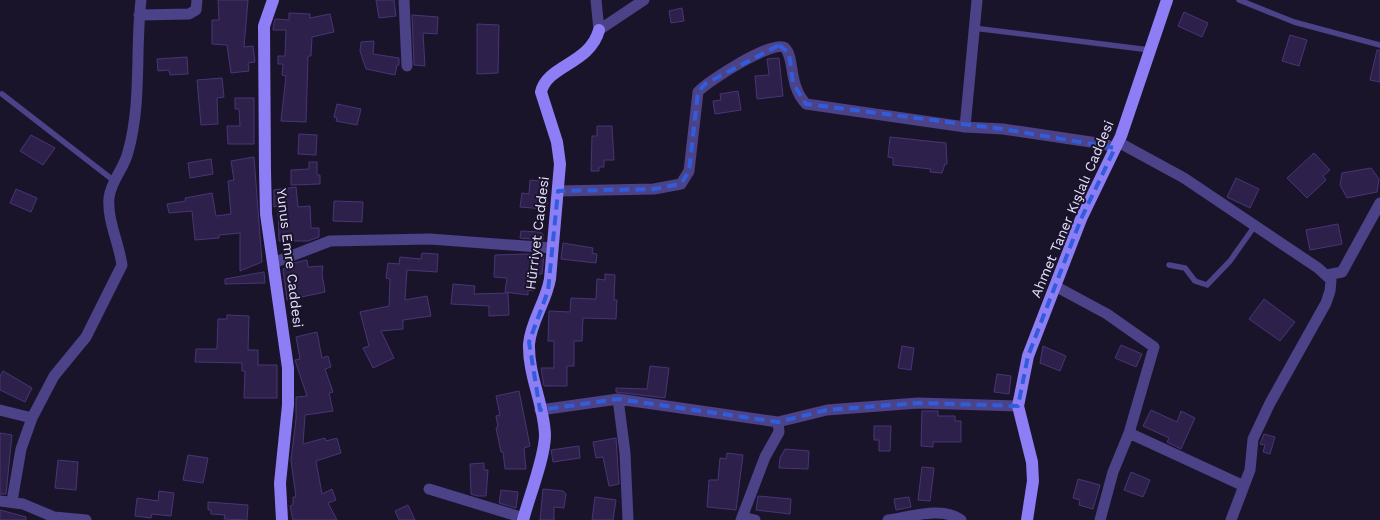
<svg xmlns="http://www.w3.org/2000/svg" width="1380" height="520" viewBox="0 0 1380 520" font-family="'Work Sans',sans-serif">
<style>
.building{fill:#2d214b;stroke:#483575}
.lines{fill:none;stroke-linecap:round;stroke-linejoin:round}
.lane{stroke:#4b4287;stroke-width:5.5}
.street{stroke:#4b4287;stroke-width:11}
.secondary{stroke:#8d7ef6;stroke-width:12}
.marked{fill:none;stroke:#315ddc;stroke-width:4;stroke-dasharray:10 6;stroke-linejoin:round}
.labels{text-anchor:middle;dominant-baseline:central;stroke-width:4;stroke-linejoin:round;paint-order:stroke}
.street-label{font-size:14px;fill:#e6e0fd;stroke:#1a142b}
</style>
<rect width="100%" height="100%" fill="#1a142b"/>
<path class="building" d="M218,0H248L244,47L253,46L255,62L248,63L249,71L231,73L227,45L212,44V20H219Z
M376,0H394L396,16L379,18Z
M682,8L684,21L671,23L669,11Z
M1184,12L1208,23L1202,37L1178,26Z
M289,13L310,14V18L330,14L334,32L312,37L311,56H308L306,122L281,121L286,76L282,75L283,64H278V56H285L286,30H273L274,23L275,19L289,20Z
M412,15L438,17L437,34L423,33L425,66L414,65Z
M477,24L499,25L498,73L477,74Z
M1290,35L1307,40L1299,66L1282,61Z
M374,41L373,54L399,58V65H397L395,75L366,69L360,51L361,42Z
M1377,50H1380V82L1370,80Z
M187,57L188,74L170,75L169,70L158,71L157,59Z
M779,58L783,96L757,99L755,76L769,75L767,59Z
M222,78L224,97L217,98L218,124L201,125L197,80Z
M738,91L741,110L715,114L713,101L721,100L720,94Z
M235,98H254V144H228L227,126H240L239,109H235Z
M337,104L361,109L357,125L336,121L337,118L334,117Z
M597,126H612L614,160H604V167H599V171H591L592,136H597Z
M299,134L317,135L316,155L298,154Z
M31,135L55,148L43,165L20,151Z
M890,137L946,143L947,164H945L942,173L930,172L931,169L893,165V158L888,157Z
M1314,153L1330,170L1323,176L1326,180L1307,198L1287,178Z
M254,157L262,262L240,271V233L219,235V238L195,240L192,211L169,213L167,204L186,201L185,198L212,193L216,216L231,214L228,181L234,180L231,161Z
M211,159L213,174L190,178L188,163Z
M309,162H317V175H320V184L291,185V170L309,169Z
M1371,168L1379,179L1377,192L1347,198L1340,185L1342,173Z
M1236,178L1259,189L1250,208L1227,197Z
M539,179H549L548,190L542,189L548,203L544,209L520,207L522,193L529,194L530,180L539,181Z
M296,187L298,207L310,206L311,228H319V237L308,241H279L278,206L274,207V190Z
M16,189L37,198L31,212L10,203Z
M334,201L363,202L362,222L333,221Z
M1338,224L1342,244L1310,250L1306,230Z
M521,231L540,232L543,234V240L520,238Z
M563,243L593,248L592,253L597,254L596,263L561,259Z
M422,253L438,254L437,272L407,270L405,300L427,296L431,316L403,320V329L381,331L394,358L373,368L363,348L369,346L360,312L389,306L390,279L386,278L388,263L399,264L400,257L421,259Z
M526,254L544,255L542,274H535L533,291L528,290V295L505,292L507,278L494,277L495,255Z
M307,260L308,267L323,266L322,274L325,292L287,300L283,269L294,267L293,263Z
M264,272L265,283L225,284V279Z
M605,274L615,275L614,300H617L616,319L583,318L582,341H574V366H567V386H544L541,368H554V341H548L549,311L570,312L571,298L596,299L597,279L605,280Z
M453,284L475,286L474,294L508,293L509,315L489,316V306L451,304Z
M1264,299L1295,322L1280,341L1249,319Z
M227,315L249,316L248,350H258V365H277V398H244L245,371H242V363L195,362L196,349H217L218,319H227Z
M317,332L322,358L328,356L331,367L325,369L333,392L329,393L333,411L305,415L303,444L325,438L326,441L337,438L341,453L316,461L322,494L332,489L336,500L328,503L337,520H293L290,506L293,505V497H296L291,460L296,419V397L307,396L295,360L300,359L296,337Z
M1121,345L1142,354L1136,367L1115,358Z
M902,346L914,348L911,370L898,368Z
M1043,346L1066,356L1060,371L1040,363Z
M650,366L669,368L665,398L616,392V388L647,389Z
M3,371L32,388L25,402L0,390V376Z
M997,374L1011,376L1009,394L994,392Z
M519,391L530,446L524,448L526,469H505L503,452H501L496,428L498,427L496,416L500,415L496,396Z
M1151,410L1177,422L1181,411L1195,418L1181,449L1167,442L1169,438L1143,426Z
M922,411H938V416H955V421H961V442H933V447L921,446Z
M874,426H891L890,451H879V440H874Z
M0,433L12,435L6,494H0Z
M1264,434L1275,437L1270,454L1263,452L1265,445L1260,444Z
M616,438L619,484L609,486L603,457L596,458L593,442Z
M579,446L580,458L553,462L551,450Z
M785,449L809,451L808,469L779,468L780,458Z
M727,453L743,455L736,510L707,507L709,480H718L720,458L726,459Z
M188,455L208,458L203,483L183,480Z
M58,460L78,462L76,490L55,488Z
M484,463V470H488L486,496H477L471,494L470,464Z
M922,467L934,468L930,501L918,500Z
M1131,472L1150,480L1143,497L1124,490Z
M1078,479L1100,485L1093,509L1079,505L1080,500L1073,498Z
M543,489L563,491L566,494L564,508L554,507V520H540Z
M501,490L518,492L516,508L499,503Z
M159,491L174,493L171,516L152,514L151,518L135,516L137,498L158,501Z
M758,496L791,499L790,514L756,510Z
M595,497L616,500L613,520H592Z
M909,497L911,507L896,510L894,499Z
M208,502L248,505L247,520L224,519L225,515L211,514V510H208Z
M408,505L415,520H399L395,511Z
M0,510L26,517V520H0Z"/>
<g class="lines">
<path class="lane" d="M1239,0L1294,22L1380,45
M973,28L1150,50
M2,94L113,180
M1169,265L1185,268L1195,281L1207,285L1230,261L1254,227"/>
<path class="street" d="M404,0L407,66
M596,0L599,30L644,0
M139,15L189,14L196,10L197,0
M965,127L977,0
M1118,142L1184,178L1318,268L1331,280L1330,291L1326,303L1270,403L1253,439L1250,470L1231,520
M558,191L654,189L681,184L689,171L698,92C706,82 775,38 785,48C795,58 788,85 806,104L965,127L1003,129L1104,144L1115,148
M273,263L330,241L430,239L552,248
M1327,275L1342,272L1380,203
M1055,286L1107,314L1154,347L1129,433L1113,472L1100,520
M618,399L625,453L628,520
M0,410L32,418
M540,410L618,399L778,422L779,432L765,457L741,520
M778,422L827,410L918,403L1018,406
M1129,433L1244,486
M429,489L524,518
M0,501L23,504L54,517L86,520
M12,501L21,449L32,418L54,376L86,337L122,265C119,243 107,220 109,198C111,180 124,169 128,152C142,103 135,50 141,0
M742,517L755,520
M888,520C910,517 942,506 961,520"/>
<path class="secondary" d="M273,0L264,26L265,171L266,214L288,368V405L280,483L282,520
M523,520C529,497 545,457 545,435C544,404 528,375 529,344C531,321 546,302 550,279L560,164L557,142L541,92C547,65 590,64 599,30
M1027,520L1033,481L1032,462L1018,406L1028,356L1081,219L1121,136L1167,0"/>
</g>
<path class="marked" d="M779,45L789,53L793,83L806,104L1003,129L1115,148L1081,219L1028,356L1018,406L918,403L827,410L778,422L618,399L540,410L529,342L548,291L558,191L654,189L681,184L689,171L698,92L705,84Z"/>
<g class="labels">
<g class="street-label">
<text transform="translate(1072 209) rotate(-67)">Ahmet Taner Kışlalı Caddesi</text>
<text transform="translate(537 233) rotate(-83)">Hürriyet Caddesi</text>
<text transform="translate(290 258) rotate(83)">Yunus Emre Caddesi</text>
</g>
</g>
</svg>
